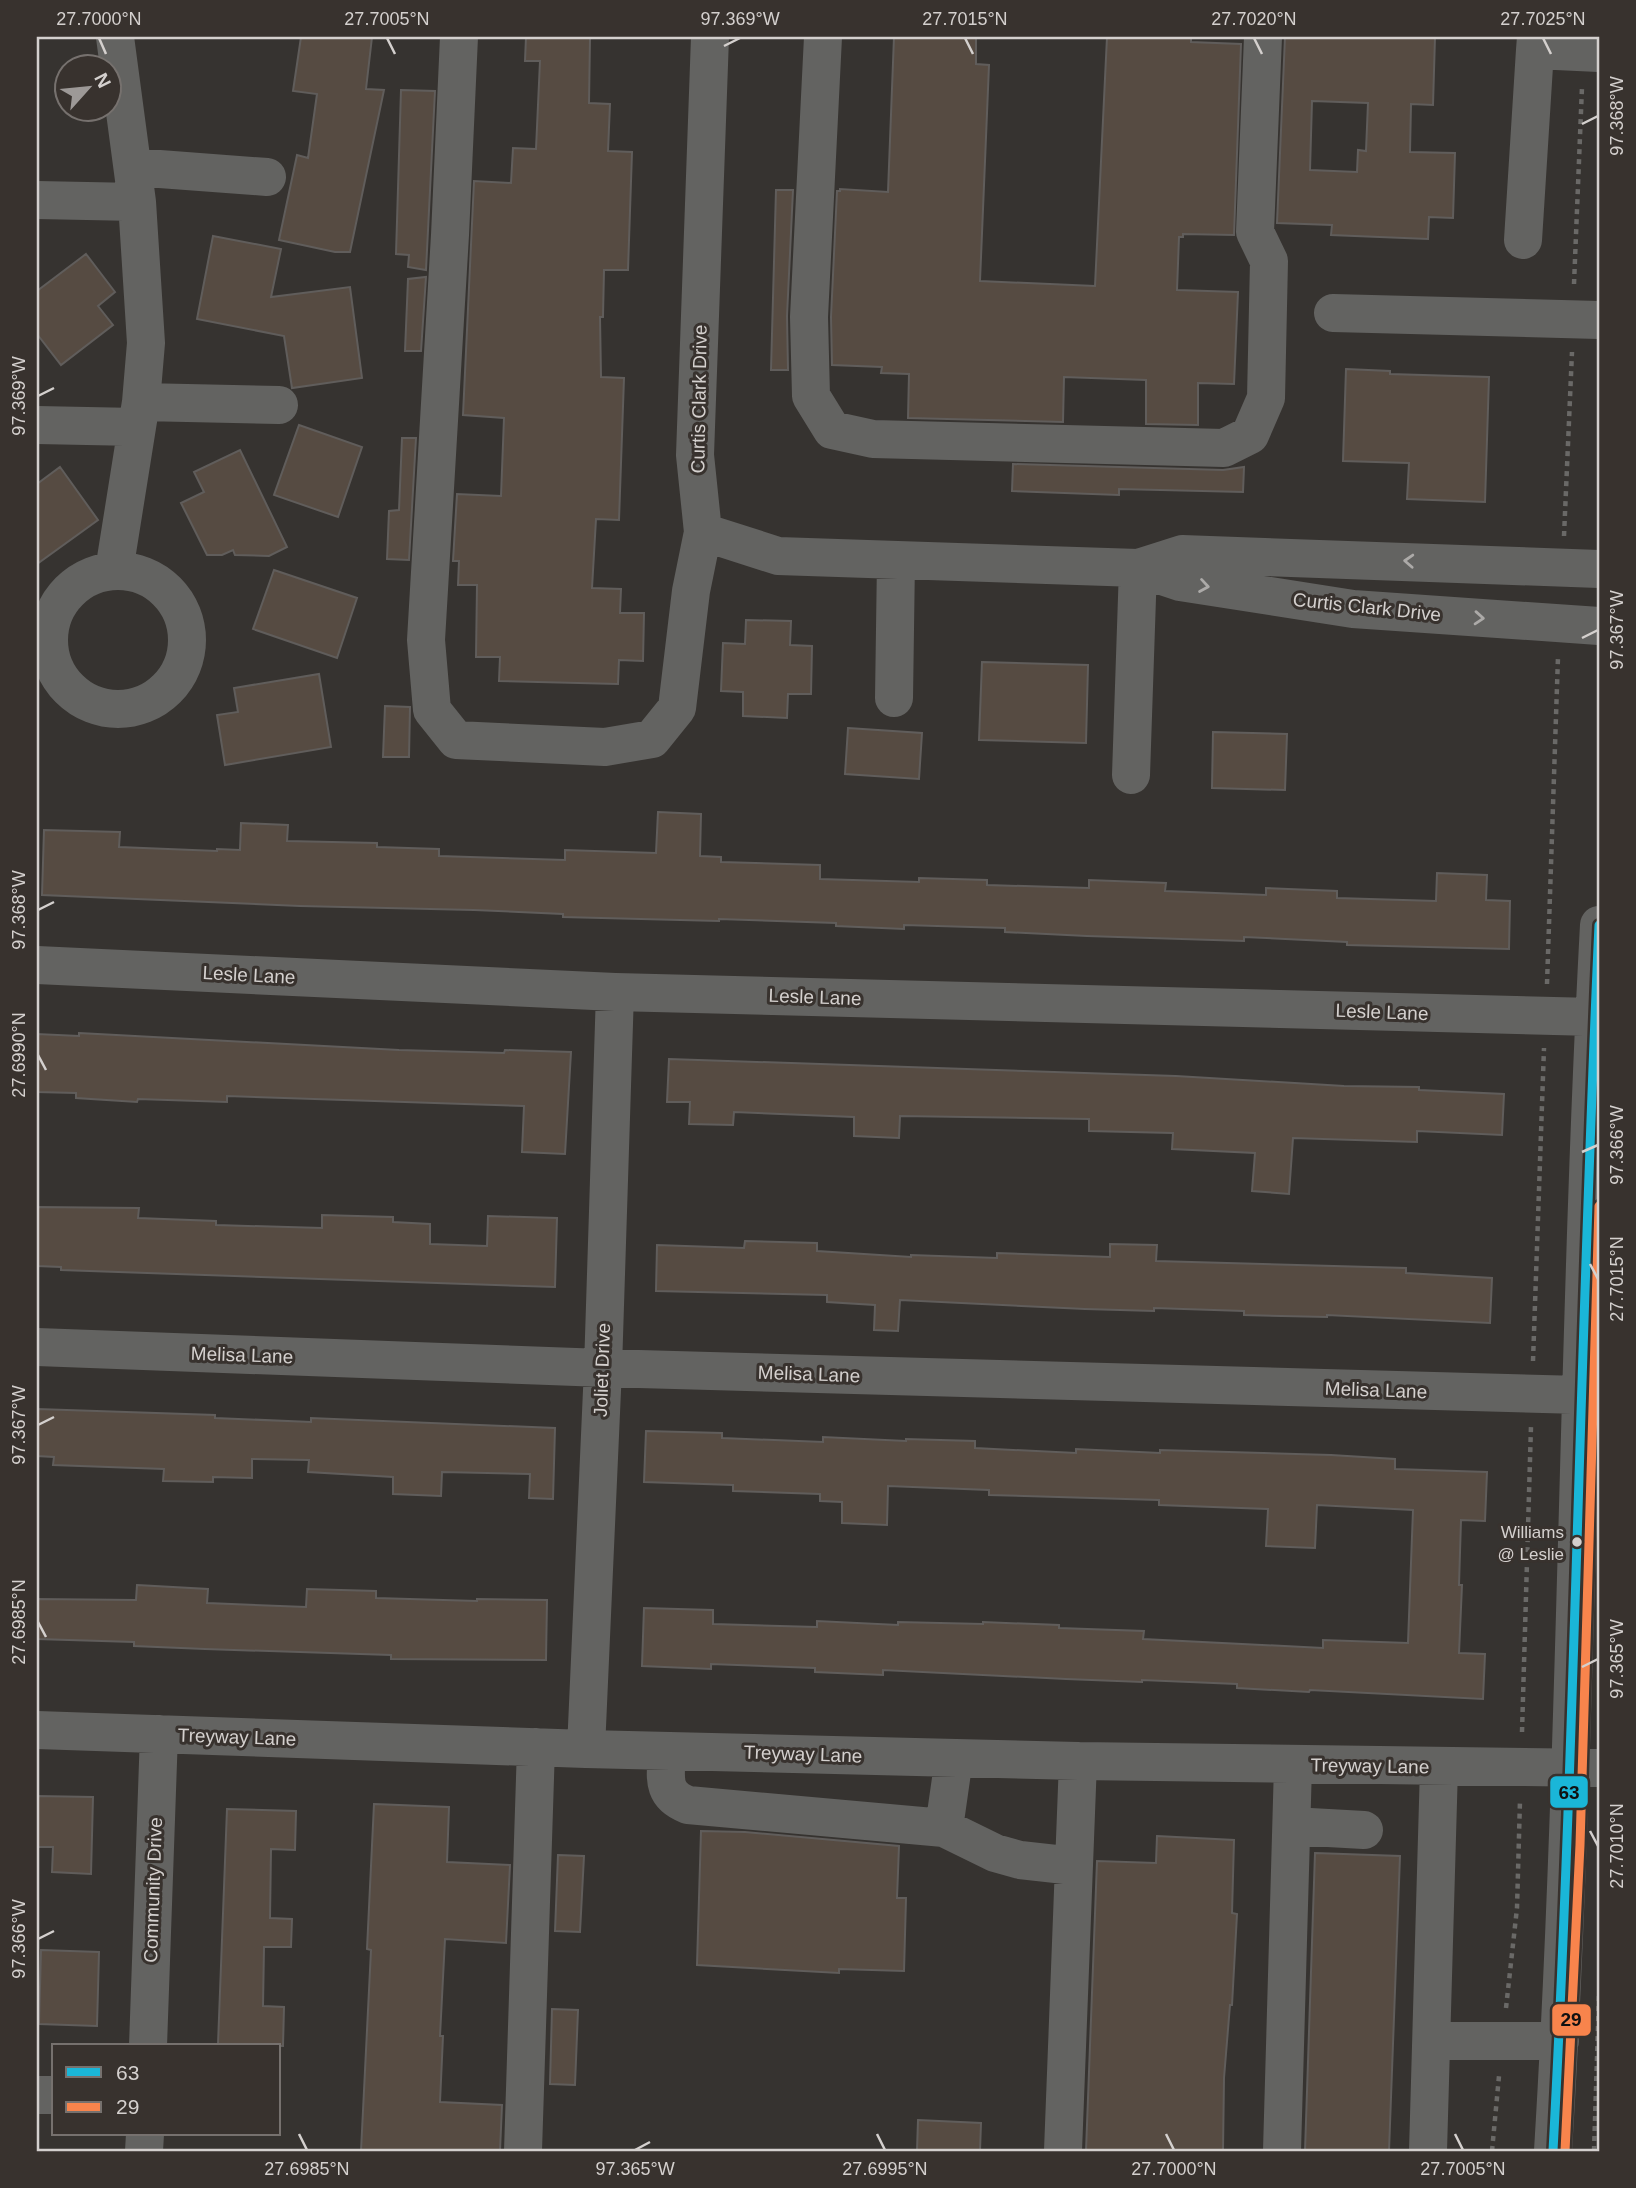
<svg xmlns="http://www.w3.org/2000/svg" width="1636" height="2188" viewBox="0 0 1636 2188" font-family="Arial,sans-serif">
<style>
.building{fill:#564b42;stroke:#605d5b;stroke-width:2;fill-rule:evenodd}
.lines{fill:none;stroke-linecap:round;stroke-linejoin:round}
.path{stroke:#6a6967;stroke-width:4.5;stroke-dasharray:5 5;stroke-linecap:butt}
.minor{stroke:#636361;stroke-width:38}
.bus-1-casing{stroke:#38322e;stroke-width:14}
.bus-2-casing{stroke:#38322e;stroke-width:14}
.bus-1{stroke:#1ab6d8;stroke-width:9}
.bus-2{stroke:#f8844c;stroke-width:9}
.oneway{stroke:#acaaa8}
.ticks{fill:none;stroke:#d4d0ce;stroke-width:2.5}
.bus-dot{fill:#d4d0ce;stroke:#38322e;stroke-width:2.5}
.labels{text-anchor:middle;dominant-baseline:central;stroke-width:6;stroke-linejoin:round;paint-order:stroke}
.bus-label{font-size:17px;fill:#d4d0ce;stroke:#38322e;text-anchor:end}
.street-label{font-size:19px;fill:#d4d0ce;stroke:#38322e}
.line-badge{stroke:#38322e;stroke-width:2.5}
.pale-badge-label{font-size:19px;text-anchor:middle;font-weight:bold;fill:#111}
.neatline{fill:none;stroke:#d4d0ce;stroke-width:2.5}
.ticks-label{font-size:18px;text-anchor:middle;fill:#d4d0ce}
</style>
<rect width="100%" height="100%" fill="#363330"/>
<path class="building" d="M301,37H372L366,89L384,90L350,252H335L279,240L297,155L308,158L317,94L293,91Z
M526,37H590L589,103L610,104L608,151L632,152L628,270H604L603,317H600L601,377L624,378L619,520L596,519L592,588L621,589L620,613H644L643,661L619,660L618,684L499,681L500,657H476L477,585H458L459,561H453L457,494L501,496L504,418L463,415L474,181L511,183L513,148L536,149L540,61H525Z
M894,37H976V64L989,65L980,281L1095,286L1107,37H1191V42L1241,44L1234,235L1183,234V237H1179L1177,290L1238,292L1234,384L1198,383V425L1146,424V380L1064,377L1063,422L908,418L909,374L881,373L882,367L832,365L831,317L837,191H840V189L888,192Z
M1285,37H1435L1433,105L1411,104L1410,152L1455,153L1453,218L1429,217L1428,239L1331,235L1332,225L1277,223ZM1312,101L1368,103L1366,151L1358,150L1357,172L1310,170Z
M401,90L435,91L426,270L408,267L409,255L396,254Z
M776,190H793L787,316L788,370H771Z
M213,236L281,249L271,297L350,287L362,378L292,388L284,336L197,319Z
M86,254L115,292L98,306L113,325L61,365L37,334V291Z
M426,277L421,351H405L408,279Z
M1346,369L1390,371V374L1489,377L1485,502L1407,499L1409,463L1343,461Z
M299,425L362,447L338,517L274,495Z
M402,438H416L409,560L387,559L389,511L399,510Z
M240,450L287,547L269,556L235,555L233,550L222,555H207L181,503L204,492L194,472Z
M1013,464L1223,470L1244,467L1243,492L1119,489V495L1012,491Z
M60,467L98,520L37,564V484Z
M274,570L357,598L337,658L253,629Z
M746,620L791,621L790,645L812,646L811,694H788L787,718L743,716V692L721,691L723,643L745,644Z
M982,662L1088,665L1086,743L979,740Z
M319,674L331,747L225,765L217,715L238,712L234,688Z
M385,706L410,707L409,757H383Z
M848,728L922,733L919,779L845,774Z
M1213,732L1287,734L1285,790L1212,788Z
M658,812L701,814L700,856L721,857V862L820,865V879L919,882V878L987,880V885L1089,888V880L1166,883L1165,891L1266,895V888L1337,891V898L1436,901L1437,873L1487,875L1486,900L1510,901L1509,949L1347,945V942L1244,937V941L1087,936L1005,932V928L904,925V929L836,926V923L719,919V921L563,917V914L474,910L300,906L42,895L44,830L120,832L119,847L217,851V849L240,850L241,823L288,825L287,841L377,843V847L439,849V856L565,860V850L656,853Z
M79,1033L399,1050L504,1053L505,1050L571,1052L565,1154L522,1152L524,1106L227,1096V1102L138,1099L137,1102L76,1098V1093L37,1092V1034L79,1036Z
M669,1059L1176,1076L1344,1086L1419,1087V1090L1504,1094L1502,1135L1417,1131V1142L1293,1138L1289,1194L1252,1191L1255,1153L1172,1149L1173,1133L1089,1131V1119L900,1116L899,1138L854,1136V1117L734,1112L733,1125L689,1124L690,1102H667Z
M37,1207L139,1208L138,1218L216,1221V1225L322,1228V1215L393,1217V1222L430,1224V1244L487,1246L488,1216L557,1218L555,1287L61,1270V1267L37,1266Z
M745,1241L817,1243V1251L911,1257V1255L997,1258V1253L1110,1257V1244L1157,1245L1156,1261L1406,1268V1273L1492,1278L1490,1323L1327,1315V1317L1244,1315V1311L1154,1308V1311L1085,1309L900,1300L898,1331L874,1330L875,1305L827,1302V1295L656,1291L657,1245L744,1248Z
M37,1409L215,1415V1418L311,1422V1418L555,1428L553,1499L529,1498L530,1474L442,1472L441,1496L393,1494V1477L308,1472L309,1460L252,1459V1478L213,1477V1482L163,1481L164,1469L53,1465L54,1457L37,1456Z
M646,1431L722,1433V1438L823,1442V1437L906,1441V1439L975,1441V1448L1076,1453V1449L1160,1453V1450L1331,1455L1395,1459V1469L1487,1472L1485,1521L1461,1520L1459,1585H1462L1459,1653L1485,1654L1483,1699L1310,1690L1309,1692L1237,1688V1684L1142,1680V1682L1066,1679L883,1670V1675L815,1672V1668L711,1664V1669L642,1666L644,1608L713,1610V1624L817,1627V1621L898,1625V1622L983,1624V1622L1059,1625V1628L1144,1631L1143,1639L1323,1648V1640L1408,1643L1413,1510L1317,1505L1315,1548L1266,1546L1268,1509L1159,1505V1500L989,1495V1490L888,1486L887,1525L842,1523V1502L820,1501V1494L733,1491V1485L644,1482Z
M137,1585L208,1589L207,1603L306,1607L307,1589L376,1591V1598L477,1601V1599L547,1600L546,1660L391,1659V1655L205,1649L134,1646V1642L37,1639V1599L136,1600Z
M37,1796L93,1797L91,1874L52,1872L53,1847H37Z
M374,1804L449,1807L447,1862L510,1865L506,1943L445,1939L440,2036H443L440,2102L502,2105L500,2151H361L371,1950L367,1949Z
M227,1809L296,1811L295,1850L271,1849L270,1918L292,1919L291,1947H264L263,2006L284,2007L283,2046L218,2044Z
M701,1831L745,1832L899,1846L897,1898H906L904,1971L839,1969V1973L697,1965Z
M1157,1836L1234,1840L1232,1913L1237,1914L1232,2005H1230L1224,2078L1223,2151H1086L1097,1861L1156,1863Z
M1315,1853L1400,1856L1389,2151H1305Z
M558,1855L584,1856L580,1932L555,1931Z
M41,1950L99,1952L97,2026L39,2024Z
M552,2009L578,2010L575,2085L550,2084Z
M918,2120L981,2123L980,2151H917Z"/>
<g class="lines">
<path class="path" d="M1574,284L1582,87
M1564,536L1572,352
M1547,984L1558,657
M1533,1361L1544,1048
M1522,1732L1531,1426
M1506,2008L1517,1908L1520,1800
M1492,2151L1499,2076
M1594,2151L1599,1995"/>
<path class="minor" d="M459,37L450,235L426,640L432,710L456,740L605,747L652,739L677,708L691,591L703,532
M710,37L695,455L703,532L778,556L1138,568L1180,582L1353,609L1599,626
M823,37L809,317L811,396L832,430L873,439L1224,448L1250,435L1266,398L1269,261L1255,232L1263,37
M1536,37L1535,50L1599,53
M133,167L267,177
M37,200L137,202
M1523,240L1535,50
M1333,313L1599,320
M141,402L279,405
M37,425L137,427
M1138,568L1182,554L1599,569
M114,571L141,402L146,343L137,202L115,37
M49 640a69 69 0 1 1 138 0a69 69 0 1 1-138 0Z
M894,698L896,560
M1131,775L1138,568
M37,965L615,992L1594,1017
M37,1347L603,1368L1581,1395
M37,1730L586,1749L1078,1761L1599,1768
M586,1749L603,1368L615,992
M667,1751C666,1776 660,1794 688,1805L944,1828L995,1853L1020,1860L1074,1866
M1292,1826L1364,1830
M944,1828L954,1758
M1432,2041H1560
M148,2046L159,1734
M37,2095H54
M144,2151L145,2134
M523,2151L536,1747
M1063,2151L1078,1761
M1282,2151L1293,1765
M1428,2151L1439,1767
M1553,2151C1578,1743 1577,1334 1599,925"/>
<g class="bus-1-casing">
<path id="bus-1" d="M1553,2151C1575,1743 1580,1334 1599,925"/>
</g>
<g class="bus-2-casing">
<path id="bus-2" d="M1565,2151L1580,1845L1599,1206"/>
</g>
<use href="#bus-1" class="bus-1"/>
<use href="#bus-2" class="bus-2"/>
</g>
<defs><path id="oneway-chevron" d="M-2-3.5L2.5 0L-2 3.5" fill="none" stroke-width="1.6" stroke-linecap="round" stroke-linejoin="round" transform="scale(1.75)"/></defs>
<g class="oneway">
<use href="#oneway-chevron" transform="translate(1409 561) rotate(-177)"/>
<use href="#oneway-chevron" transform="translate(1204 586) rotate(9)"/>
<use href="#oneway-chevron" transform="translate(1479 618) rotate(4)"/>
</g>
<path class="ticks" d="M99,38L106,54M387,38L395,54M965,38L973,54M1254,38L1262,54M1543,38L1551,54M724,46L740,38M1582,124L1598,116M38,396L54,388M1582,638L1598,630M38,910L54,902M38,1055L46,1070M1582,1152L1598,1145M1590,1264L1598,1279M38,1425L54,1417M38,1622L46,1637M1582,1667L1598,1659M1590,1831L1598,1846M38,1939L54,1931M299,2134L307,2150M877,2134L885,2150M1166,2134L1174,2150M1455,2134L1463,2150M635,2150L650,2142"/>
<circle class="bus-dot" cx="1577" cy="1542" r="6"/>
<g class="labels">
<g class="bus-label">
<text x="1564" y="1532">Williams<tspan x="1564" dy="22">@ Leslie</tspan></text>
</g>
<g class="street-label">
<text transform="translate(699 399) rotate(-89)">Curtis Clark Drive</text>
<text transform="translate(1367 607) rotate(6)">Curtis Clark Drive</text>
<text transform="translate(249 975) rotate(3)">Lesle Lane</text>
<text transform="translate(815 997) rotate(2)">Lesle Lane</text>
<text transform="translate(1382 1012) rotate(2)">Lesle Lane</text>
<text transform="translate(242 1355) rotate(2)">Melisa Lane</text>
<text transform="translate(602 1370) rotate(-88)">Joliet Drive</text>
<text transform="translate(809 1374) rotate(2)">Melisa Lane</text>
<text transform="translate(1376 1390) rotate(2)">Melisa Lane</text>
<text transform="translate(237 1737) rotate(2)">Treyway Lane</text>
<text transform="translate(803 1754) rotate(2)">Treyway Lane</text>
<text transform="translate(1370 1766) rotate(1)">Treyway Lane</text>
<text transform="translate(153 1890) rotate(-88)">Community Drive</text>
</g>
</g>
<g class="line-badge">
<rect x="1549" y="1775" width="40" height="34" rx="7" fill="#1ab6d8"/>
<rect x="1551" y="2003" width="41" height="34" rx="7" fill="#f8844c"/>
</g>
<g class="pale-badge-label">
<text x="1569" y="1799">63</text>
<text x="1571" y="2026">29</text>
</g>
<rect width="1636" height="2188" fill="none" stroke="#38322e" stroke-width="77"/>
<rect x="52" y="2044" width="228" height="91" fill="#38322e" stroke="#76716e" stroke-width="2"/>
<rect x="66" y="2067" width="35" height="10" fill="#1ab6d8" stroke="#76716e" stroke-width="2"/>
<text x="116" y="2080" font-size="21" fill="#d4d0ce">63</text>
<rect x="66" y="2102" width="35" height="10" fill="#f8844c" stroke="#76716e" stroke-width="2"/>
<text x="116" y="2114" font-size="21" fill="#d4d0ce">29</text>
<g transform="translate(88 88) rotate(63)"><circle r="33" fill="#38322e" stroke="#76716e" stroke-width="2"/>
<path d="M0-5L12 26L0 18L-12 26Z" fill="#9d9997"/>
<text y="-10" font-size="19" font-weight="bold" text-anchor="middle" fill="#d4d0ce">N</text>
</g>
<rect x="38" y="38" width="1560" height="2112" class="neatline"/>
<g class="ticks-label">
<text x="99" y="25">27.7000°N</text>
<text x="387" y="25">27.7005°N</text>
<text x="740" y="25">97.369°W</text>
<text x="965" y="25">27.7015°N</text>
<text x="1254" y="25">27.7020°N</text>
<text x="1543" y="25">27.7025°N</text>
<text transform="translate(1617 116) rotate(-90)" y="6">97.368°W</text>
<text transform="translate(19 396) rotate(-90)" y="6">97.369°W</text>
<text transform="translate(1617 630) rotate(-90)" y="6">97.367°W</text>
<text transform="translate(19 910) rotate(-90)" y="6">97.368°W</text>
<text transform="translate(19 1055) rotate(-90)" y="6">27.6990°N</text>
<text transform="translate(1617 1145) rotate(-90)" y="6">97.366°W</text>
<text transform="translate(1617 1279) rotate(-90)" y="6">27.7015°N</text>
<text transform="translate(19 1425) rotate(-90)" y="6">97.367°W</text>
<text transform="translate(19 1622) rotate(-90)" y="6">27.6985°N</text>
<text transform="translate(1617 1659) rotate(-90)" y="6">97.365°W</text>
<text transform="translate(1617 1846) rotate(-90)" y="6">27.7010°N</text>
<text transform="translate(19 1939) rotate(-90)" y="6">97.366°W</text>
<text x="307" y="2175">27.6985°N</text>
<text x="635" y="2175">97.365°W</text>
<text x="885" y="2175">27.6995°N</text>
<text x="1174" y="2175">27.7000°N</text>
<text x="1463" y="2175">27.7005°N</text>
</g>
</svg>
